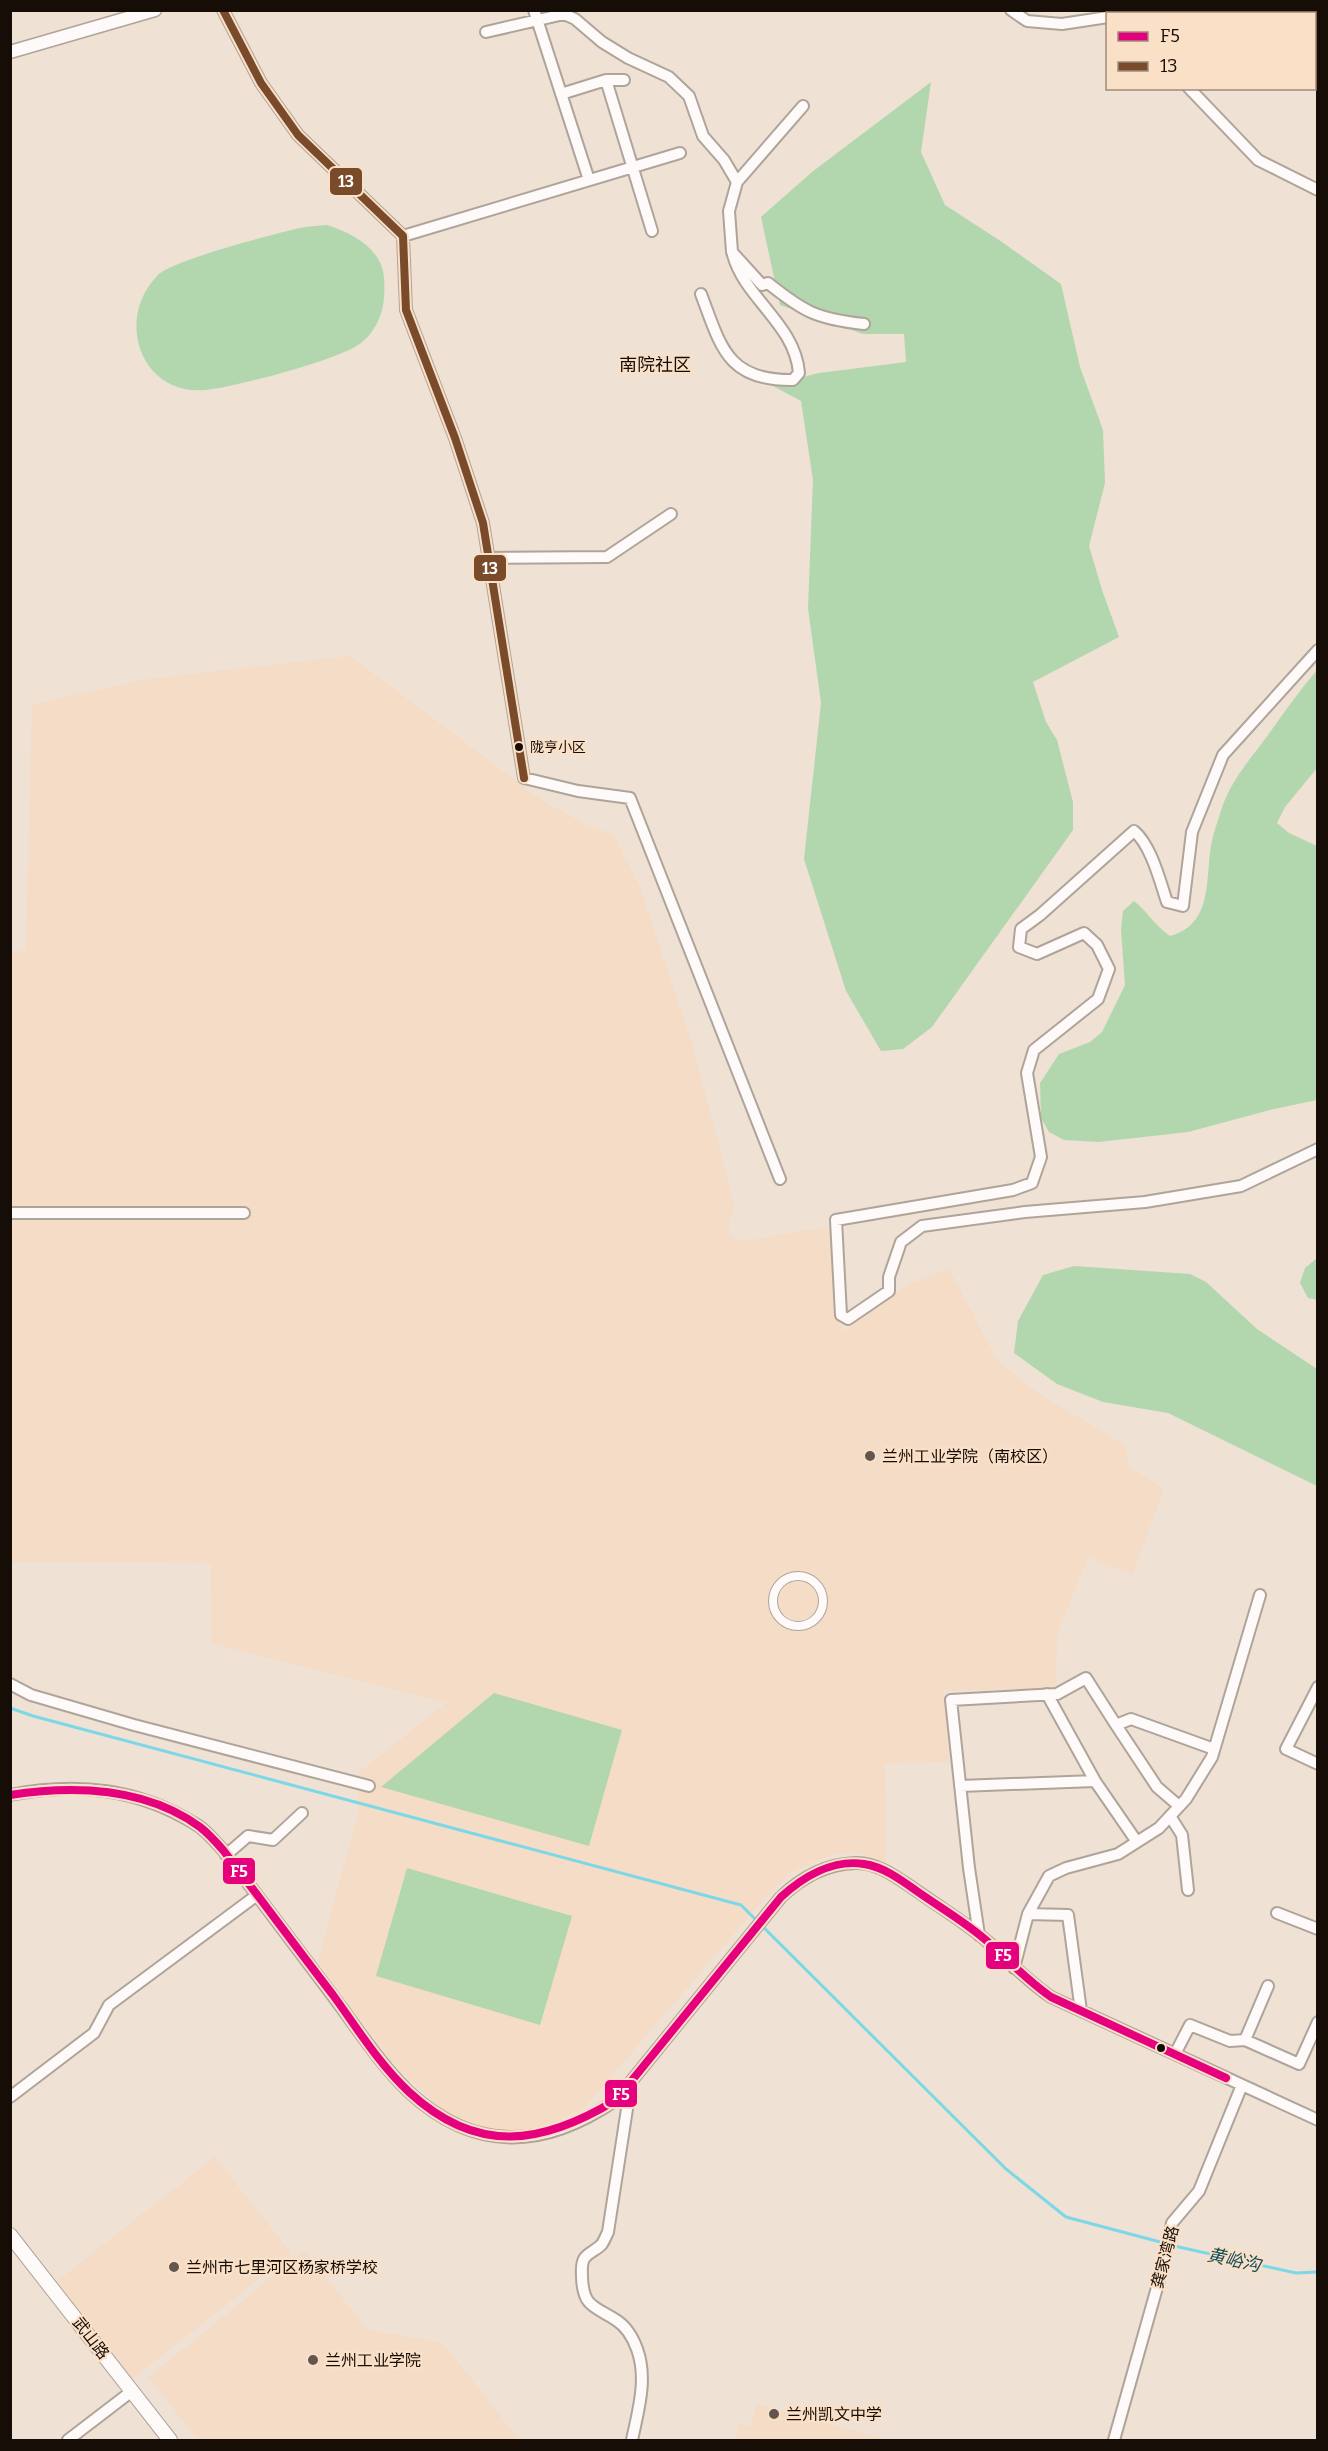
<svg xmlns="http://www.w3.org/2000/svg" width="1328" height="2451" viewBox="0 0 1328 2451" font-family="Bitter,'Noto Sans SC',serif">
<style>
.built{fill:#f4dcc6}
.green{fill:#b2d7ae}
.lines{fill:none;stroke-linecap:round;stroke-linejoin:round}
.stream{stroke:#7cd8e7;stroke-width:3}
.pedestrian-casing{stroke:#afa49a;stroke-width:10}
.minor-casing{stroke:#afa49a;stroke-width:14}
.tertiary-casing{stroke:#afa49a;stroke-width:15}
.secondary-casing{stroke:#afa49a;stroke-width:16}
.pedestrian{stroke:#fdfaf9;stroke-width:8}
.minor{stroke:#fdfaf9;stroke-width:10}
.tertiary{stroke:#fdfaf9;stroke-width:12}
.secondary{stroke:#fdfaf9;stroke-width:14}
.bus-1-casing{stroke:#fbe0c8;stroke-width:12}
.bus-2-casing{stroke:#fbe0c8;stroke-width:12}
.bus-1{stroke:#e5007d;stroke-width:8}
.bus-2{stroke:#7a4b2a;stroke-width:8}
.bus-dot{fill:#160d06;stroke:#fbe0c8;stroke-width:2}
.poi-dot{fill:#62574e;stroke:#fbe0c8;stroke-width:2}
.labels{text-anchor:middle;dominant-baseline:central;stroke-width:4.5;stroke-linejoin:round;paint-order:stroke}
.bus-label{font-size:14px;fill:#160d06;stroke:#fbe0c8;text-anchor:start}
.poi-label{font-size:16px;fill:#160d06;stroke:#fbe0c8;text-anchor:start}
.street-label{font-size:16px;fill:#160d06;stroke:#fbe0c8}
.neighbourhood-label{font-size:18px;fill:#160d06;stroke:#fbe0c8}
.water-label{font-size:18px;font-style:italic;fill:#134e59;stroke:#fbe0c8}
.line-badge{stroke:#fbe0c8;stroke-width:2}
.badge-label{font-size:16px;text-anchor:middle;font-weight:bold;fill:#fff}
</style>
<rect width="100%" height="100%" fill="#efe1d4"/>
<path class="built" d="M350,656L543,801L587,825L614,835L641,890L692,1043L734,1204L728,1230L733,1238L744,1241L828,1227L833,1248L831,1276L837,1320L844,1331L906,1286L949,1269L997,1360L1036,1392L1125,1445L1129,1467L1164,1489L1132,1575L1088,1557L1057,1635L1056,1688L944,1691L949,1762L885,1764L886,1862L852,1852L831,1855L793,1871L755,1909L583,2109L540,2129L496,2131L443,2111L390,2060L318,1961L358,1814V1773L446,1703L212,1643L211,1563L11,1562L10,951H26L32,705L142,680Z
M215,2157L291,2253L132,2379L56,2282Z
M305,2250L367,2330L443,2343L519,2440H198L149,2377Z
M757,2404L887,2440H735L739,2424L751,2427Z"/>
<path class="green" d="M931,82L921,152L945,205L1002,242L1061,284L1080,367L1103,430L1105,483L1089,546L1102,590L1119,637L1033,682L1046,722L1057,740L1073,802V830L932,1027L903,1049L881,1051L846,991L804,859L821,703L808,608L813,480L801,401L771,385L819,373L906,362L904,334H863L780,305L761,217L812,172Z
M327,225C351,233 381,247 384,277C386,302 382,326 361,343C342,359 232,388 205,390C141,396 114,319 158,275C173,260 274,234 300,228C308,226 318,226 327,225Z
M1317,670V768L1285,807L1277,823L1289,833L1317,846V1100L1274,1109L1188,1132L1099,1142L1064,1140L1049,1132L1041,1118L1040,1083L1059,1054L1090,1042L1102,1032L1125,985L1121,930L1123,911L1134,901C1148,912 1155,926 1170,936C1210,925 1206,887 1210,853C1211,841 1215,829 1219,817C1229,780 1252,758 1273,728C1287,708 1301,689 1317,670Z
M1317,1258V1300L1308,1298L1300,1283L1305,1268Z
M1074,1266L1190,1274L1206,1282L1257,1329L1317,1369V1486L1168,1413L1103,1402L1057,1384L1014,1353L1018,1321L1043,1275Z
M494,1693L622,1730L589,1846L381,1787Z
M407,1868L572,1916L540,2025L376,1976Z"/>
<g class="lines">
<path class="stream" d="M10,1708L33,1716L741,1905L1006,2169L1066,2217L1164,2243
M1170,2245L1296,2273L1318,2272"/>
<g class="pedestrian-casing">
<path id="pedestrian" d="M773 1601a25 25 0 1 1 50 0a25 25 0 1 1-50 0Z"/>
</g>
<g class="minor-casing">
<path id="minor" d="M223,10L261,83L298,135L403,236L406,310L455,438L483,523L524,778L578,791L630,798L780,1179
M534,10L589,180
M1011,10L1027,21L1062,24L1108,17
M486,32L564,14L575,19L602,42L628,58L669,77L689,96L703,136L724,160L737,182
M606,80L652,231
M1189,88L1258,160L1318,190
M561,94L606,80H624
M803,106L737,182L729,211L732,252L762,285L768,283C804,312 817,319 864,324
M403,236L680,153
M701,294C721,347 727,381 793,380L799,373C795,324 745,299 733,255
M488,558L607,557L671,514
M1318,650L1223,755L1192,832L1183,906L1167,902C1160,881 1151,845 1134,831L1040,915L1021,929L1019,947L1037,954L1084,933L1097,945L1109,969L1098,999L1034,1050L1027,1073L1041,1157L1032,1183L1013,1190L836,1220L841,1315L848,1319L889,1291V1277L901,1242L922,1226L1025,1212L1145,1202L1241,1186L1318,1149
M10,1213H244
M10,1684L31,1695L134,1725L369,1786
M1318,1687L1286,1749L1318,1764
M1047,1694L1095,1781L1137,1842
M960,1786L1095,1781
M10,1795C77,1782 138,1788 197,1825C207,1831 215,1842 223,1850C260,1899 296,1947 333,1996C357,2028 380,2064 409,2092C475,2153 545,2149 616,2100L781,1897C801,1878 826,1864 855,1863C878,1862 899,1879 917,1891C941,1908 966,1923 988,1942C1009,1961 1027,1981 1051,1997L1318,2120
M1179,1806L1157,1787L1116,1725L1131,1719L1214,1749
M1170,1816L1182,1835L1188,1890
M226,1855L248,1836L273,1840L302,1813
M1277,1913L1318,1929
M1028,1914L1068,1915L1081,2011
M979,1935L969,1868L951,1700L1057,1694L1086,1678L1116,1725
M1014,1968L1028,1914L1049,1876L1066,1868L1118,1854L1159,1828L1186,1799L1212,1757L1260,1595
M1245,2040L1299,2064L1318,2022
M1175,2054L1190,2025L1230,2041L1245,2040L1268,1986
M631,2083L608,2232C606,2236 604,2241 602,2244C597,2250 587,2253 584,2259C581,2264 582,2272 582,2277C583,2307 594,2306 616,2320C627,2327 633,2338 637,2349C648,2379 638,2411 632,2440
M10,2097L94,2033L109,2005L257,1895
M68,2440L132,2391
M1114,2440L1158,2284L1172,2223L1199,2191L1242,2085"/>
</g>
<g class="tertiary-casing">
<path id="tertiary" d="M10,52L155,10"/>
</g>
<g class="secondary-casing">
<path id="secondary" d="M10,2235L170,2440"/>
</g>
<use href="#pedestrian" class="pedestrian"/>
<use href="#minor" class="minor"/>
<use href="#tertiary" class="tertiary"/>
<use href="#secondary" class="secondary"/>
<g class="bus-1-casing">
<path id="bus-1" d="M10,1795C75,1785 145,1787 200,1827C209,1834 216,1842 223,1850C260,1898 296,1947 333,1995C357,2028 379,2064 409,2092C477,2155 542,2145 616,2100L781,1897C803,1877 833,1859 864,1864C885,1867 904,1882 921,1894C944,1910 968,1924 988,1942C1009,1961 1028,1981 1051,1997L1226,2078"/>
</g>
<g class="bus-2-casing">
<path id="bus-2" d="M223,10L261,83L298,135L403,236L406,310L455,438L483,523L524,778"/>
</g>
<use href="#bus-1" class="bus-1"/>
<use href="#bus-2" class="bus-2"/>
</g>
<g class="bus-dot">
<circle cx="519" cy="747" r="5"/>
<circle cx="1161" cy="2048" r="5"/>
</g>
<g class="poi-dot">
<circle cx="870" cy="1456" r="6"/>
<circle cx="174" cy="2267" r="6"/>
<circle cx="313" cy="2360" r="6"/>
<circle cx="774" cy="2414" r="6"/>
</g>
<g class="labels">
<g class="bus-label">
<text x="530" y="747">陇亨小区</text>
</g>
<g class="poi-label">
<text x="882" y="1456">兰州工业学院（南校区）</text>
<text x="186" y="2267">兰州市七里河区杨家桥学校</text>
<text x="325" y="2360">兰州工业学院</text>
<text x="786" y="2414">兰州凯文中学</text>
</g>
<g class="street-label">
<text transform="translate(1165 2257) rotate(-75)">龚家湾路</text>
<text transform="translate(91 2338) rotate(52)">武山路</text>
</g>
<g class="neighbourhood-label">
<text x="655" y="365">南院社区</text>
</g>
<g class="water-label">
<text transform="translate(1234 2260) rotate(12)">黄峪沟</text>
</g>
</g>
<g class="line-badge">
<rect x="329" y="167" width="34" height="29" rx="6" fill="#7a4b2a"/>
<rect x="473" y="554" width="34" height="28" rx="6" fill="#7a4b2a"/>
<rect x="222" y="1857" width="34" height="28" rx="6" fill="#e5007d"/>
<rect x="985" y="1941" width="35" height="29" rx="6" fill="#e5007d"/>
<rect x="604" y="2079" width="34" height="29" rx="6" fill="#e5007d"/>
</g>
<g class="badge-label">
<text x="346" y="187">13</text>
<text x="490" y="574">13</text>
<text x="239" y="1877">F5</text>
<text x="1003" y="1961">F5</text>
<text x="621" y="2100">F5</text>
</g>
<rect width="1328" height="2451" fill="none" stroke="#160d06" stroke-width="24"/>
<rect x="1106" y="12" width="210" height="78" fill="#fbe0c8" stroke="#9f8c7a" stroke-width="1.5"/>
<rect x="1118" y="32" width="30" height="9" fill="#e5007d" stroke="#9f8c7a" stroke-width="1.5"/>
<text x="1160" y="42" font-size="18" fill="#160d06">F5</text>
<rect x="1118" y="62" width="30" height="9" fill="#7a4b2a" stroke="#9f8c7a" stroke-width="1.5"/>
<text x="1160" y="72" font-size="18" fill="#160d06">13</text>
</svg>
